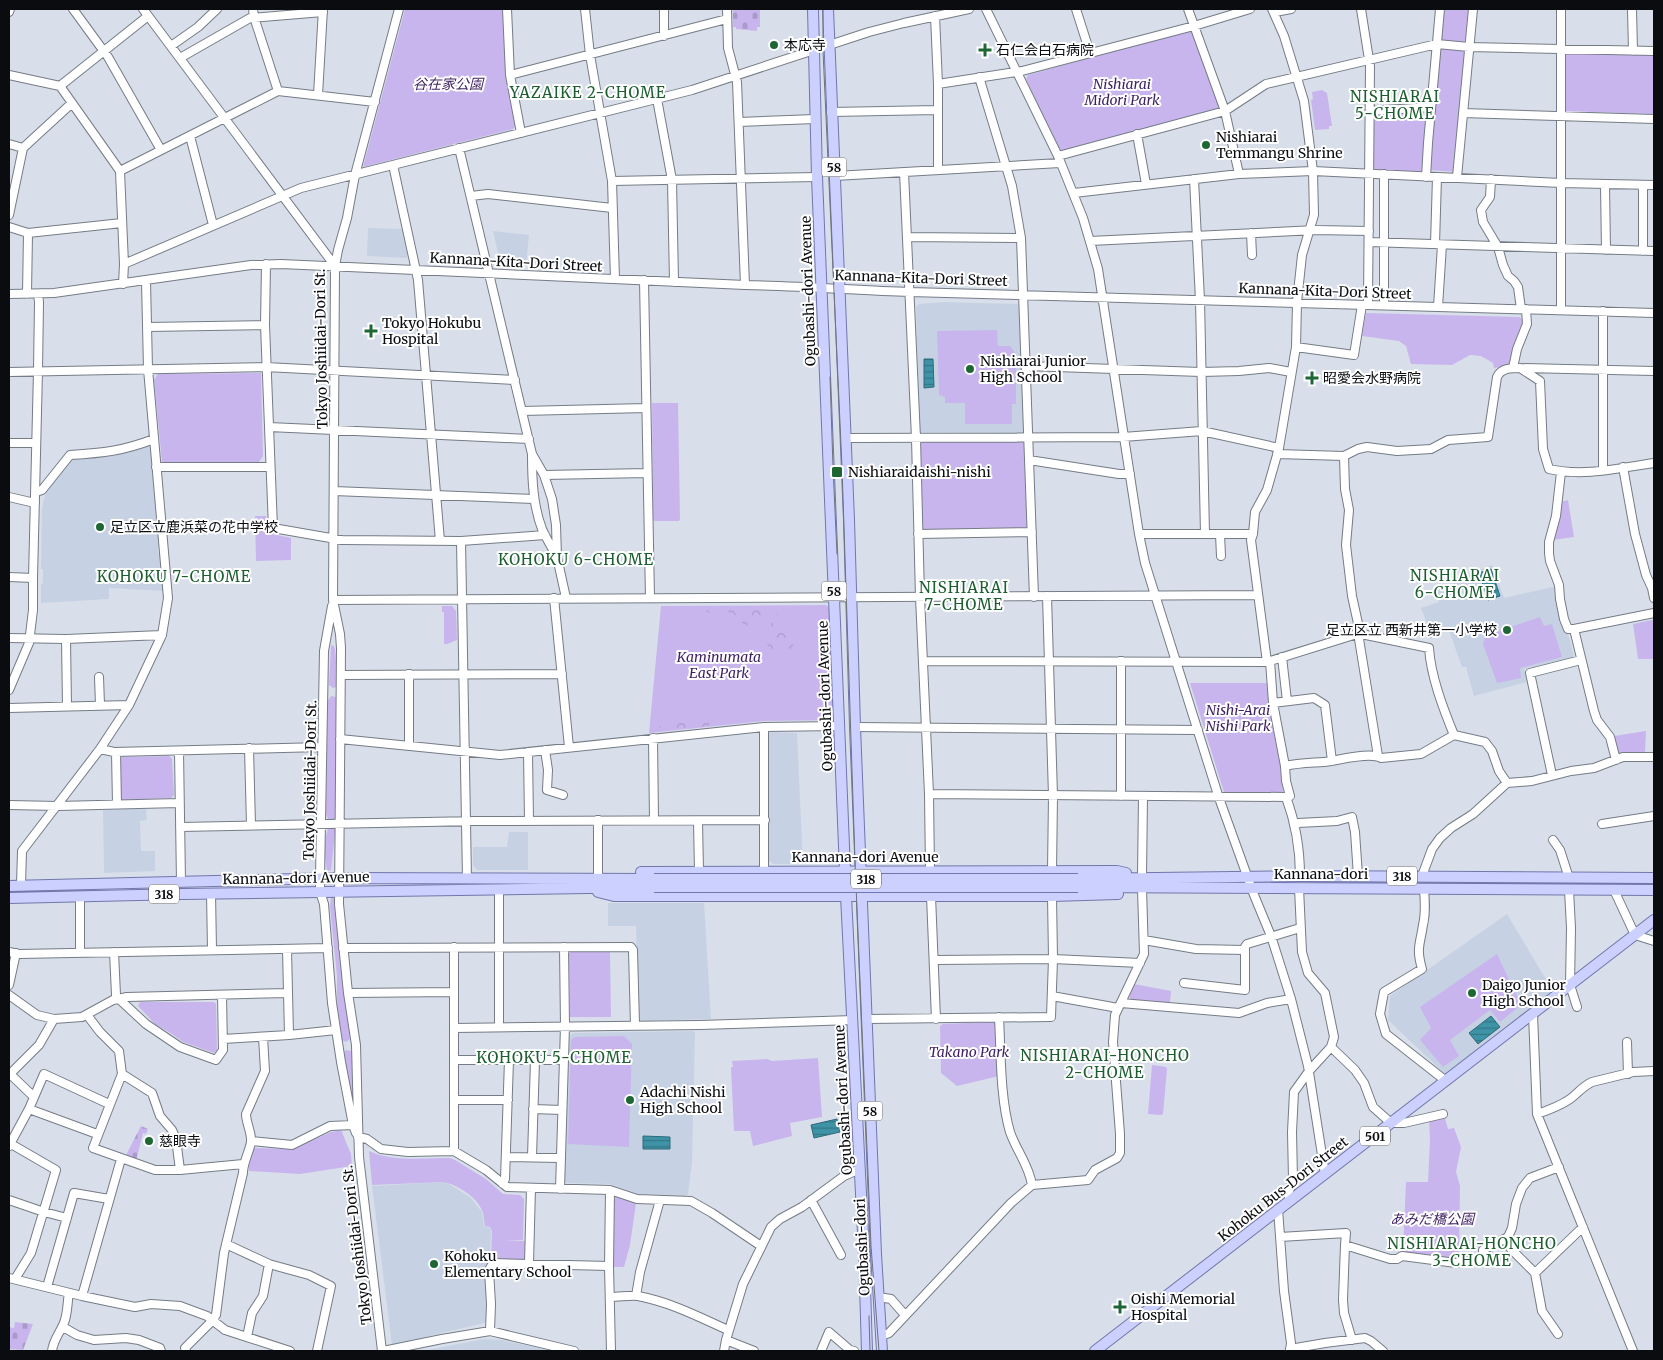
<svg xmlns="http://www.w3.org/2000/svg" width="1663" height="1360" viewBox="0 0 1663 1360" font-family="Merriweather,'Noto Sans JP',serif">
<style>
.built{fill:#c6d2e3}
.green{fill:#c8b5ed}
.forest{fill:url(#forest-crowns)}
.cemetery{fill:url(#cemetery-stones)}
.water{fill:url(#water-rules);stroke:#2e6a79}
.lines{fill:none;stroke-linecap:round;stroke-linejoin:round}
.minor-casing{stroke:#757c86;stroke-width:10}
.major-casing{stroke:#7177ab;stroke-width:12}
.minor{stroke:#fff;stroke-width:8}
.major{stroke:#cbd0fe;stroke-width:10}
.tram{stroke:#6e727a;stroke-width:1}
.major-bridge-casing{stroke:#7177ab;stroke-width:12;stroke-linecap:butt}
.major-bridge{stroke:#cbd0fe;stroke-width:10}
.poi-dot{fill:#1e6734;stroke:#fff;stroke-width:2}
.labels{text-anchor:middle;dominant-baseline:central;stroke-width:4;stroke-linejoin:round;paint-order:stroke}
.shield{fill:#fff;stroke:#545558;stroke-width:1}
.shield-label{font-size:12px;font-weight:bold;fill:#0a0c10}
.poi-label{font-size:14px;fill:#0a0c10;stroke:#fff;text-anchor:start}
.park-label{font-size:14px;font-style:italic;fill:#3d1f63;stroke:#fff}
.street-label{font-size:14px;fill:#0a0c10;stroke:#fff}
.neighbourhood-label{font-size:15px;letter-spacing:1px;fill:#1c5e2f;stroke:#fff}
</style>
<defs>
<pattern id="forest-crowns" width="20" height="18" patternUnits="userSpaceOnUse" patternTransform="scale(1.25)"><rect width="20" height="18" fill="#c8b5ed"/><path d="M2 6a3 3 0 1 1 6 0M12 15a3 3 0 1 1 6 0" fill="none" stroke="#aa9aca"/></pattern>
<pattern id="cemetery-stones" width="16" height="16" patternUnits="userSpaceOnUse" patternTransform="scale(1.25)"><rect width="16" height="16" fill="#c8b5ed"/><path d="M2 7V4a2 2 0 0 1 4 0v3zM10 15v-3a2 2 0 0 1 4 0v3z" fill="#aa9aca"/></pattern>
<pattern id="water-rules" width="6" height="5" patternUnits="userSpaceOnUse" patternTransform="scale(1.25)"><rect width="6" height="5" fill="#3e93a6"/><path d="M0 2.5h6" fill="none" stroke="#327686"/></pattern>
</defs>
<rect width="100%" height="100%" fill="#d8dfea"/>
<path class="built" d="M368,228L403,229L409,254L406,258L367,256Z
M493,231L529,235L526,266L503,265L500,262Z
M944,302L1017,304L1020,307L1024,430L1021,433L919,432L916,307L919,304Z
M150,444L159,546L158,548V553L160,554L164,591L109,588V599L41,603V584L43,583V569H41L42,508L46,491L71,459L113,456L138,450Z
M1492,565L1504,598L1557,586L1562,621L1570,640L1574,657L1533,669L1531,667L1524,669L1527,682L1474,696L1466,667H1462L1448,628L1437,632L1438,636L1430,639L1428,626L1421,608L1439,602L1436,592L1476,571Z
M771,732L797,733L803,864H773L769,861L768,735Z
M146,809L147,820L140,821L141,851H155V871L104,873L103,810Z
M509,832H528V870H477L473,865V847H507Z
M608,903H704L711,1019L641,1021L638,1019L636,926H608Z
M1507,914L1553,991L1446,1075L1388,1020L1390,996Z
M693,1031L695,1033L692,1163L688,1194L686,1196L638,1194L610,1184L567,1183L564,1181L569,1037L573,1033Z
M443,1182L449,1184L470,1197L482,1212L484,1226L490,1228L491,1231L490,1259L485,1269L487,1299L486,1321L484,1323L392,1345L372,1186Z
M484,1339L501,1340L553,1351H423Z"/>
<path class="green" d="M405,9H500L503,11L507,73L515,127L513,129L363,167Z
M1442,9H1470L1467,39L1463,42L1440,40Z
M1194,29L1220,109L1060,152L1026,79L1028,75Z
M1442,47L1465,50L1455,172L1429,170L1440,50Z
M1563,53L1654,55V114L1565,111Z
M1322,90L1327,93L1332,126H1329V129L1315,130L1311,100L1313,99L1312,92Z
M1427,110L1422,171L1419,172L1375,170L1372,166V116L1375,114Z
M1366,313L1519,317L1524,320L1523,333L1511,366L1494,368L1493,363L1481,356L1470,355L1452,365L1411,364L1406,346L1399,341L1362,336Z
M997,330L998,346H1010L1016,354V404H1012V424H965V403H945V397L939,395L937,331Z
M261,373L263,456L259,462H162L154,380L158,374Z
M652,403H678L680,519L679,521H655L653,520Z
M922,442H1023L1024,443L1027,527L1023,530L924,531L922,527L919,445Z
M1568,500L1574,537L1552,540L1561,502Z
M255,516H266L267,533L291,538V560L256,561Z
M826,605L830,608L834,720L764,721L649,733L661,606Z
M442,606H452L456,611L457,640L447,644H444V612H442Z
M1540,617L1544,626L1552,624L1562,657L1520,668L1521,678L1497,683L1483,644L1485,636Z
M1652,620L1654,622V659H1638L1633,624Z
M331,645L334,646L335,649L338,683L336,687L333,688L329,685Z
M1190,683H1267L1281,767L1283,793L1224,792Z
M331,696L336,697L338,706V815L333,820L328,819L326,814L327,702Z
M1646,731L1645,752L1617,754L1614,736Z
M169,756L172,759L174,795L171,798L122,800L120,798L119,761L122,757Z
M331,828L335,829V834L331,870L327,871C325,858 323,842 328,829Z
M331,897L334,898L350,1039L346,1042L340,1039L337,1006V976L330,907Z
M570,952H610L611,1017H570L569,954Z
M1497,954L1521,1005L1500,1022L1490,1010L1450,1040L1459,1056L1443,1067L1420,1040L1431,1028L1420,1007Z
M1134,984L1171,991L1170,1003L1131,1000L1129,996Z
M140,1002H214L216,1004L217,1050L214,1053L183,1042L172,1034L155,1024L138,1006Z
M993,1022L996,1024L999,1076L957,1086L941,1073L940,1026L943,1024Z
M624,1036L632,1044L629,1147L568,1144L571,1040L575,1037Z
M346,1050L351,1051L353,1056L355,1114L343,1054Z
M818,1058L822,1117L790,1123L792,1136L753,1146L750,1131H734L731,1067H733L732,1061L767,1059L772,1061Z
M1152,1065L1166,1067L1167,1069L1163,1114L1161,1115L1148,1114Z
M1444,1115L1448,1129L1454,1128L1461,1147L1456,1172L1460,1186L1459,1257C1441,1260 1421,1256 1403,1252L1406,1182H1428L1430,1140L1429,1118Z
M341,1130L351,1154L352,1166L300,1174L249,1171V1162L254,1148L293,1149L331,1132Z
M369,1151C393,1162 424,1158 450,1158L455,1160L486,1179L503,1194L520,1195L524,1199L523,1240H502L525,1241V1258L523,1260L491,1259L492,1231L490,1227L485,1226C484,1222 484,1217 483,1213C478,1197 458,1185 443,1182L372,1185Z
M616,1196L636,1203L630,1245L624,1267H613V1199Z"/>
<path class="forest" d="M706,607H777C778,616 777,629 785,635C789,639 791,639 794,644L787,654H774L766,643L771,625V620L759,617L749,625L744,626C741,619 736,614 728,612L719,618L706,611Z
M680,719L696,722H709V726L658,731V727L670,724L676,720Z"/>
<path class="cemetery" d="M733,9H760V27H757V31L736,29V27H733Z
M141,1126L148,1129L146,1134L143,1133L136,1161L125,1157Z
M15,1322L33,1324L23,1350L9,1349V1327L14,1328Z"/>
<path class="water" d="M924,359H933L934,387L924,388Z
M1491,569L1500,596L1488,600L1479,573Z
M1491,1016L1500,1027L1478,1044L1469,1033Z
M837,1119L840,1132L814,1138L811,1125Z
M643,1136L670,1137V1149H643Z"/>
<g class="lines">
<g class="minor-casing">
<path id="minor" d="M73,9L108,57L161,150
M143,9L335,266
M507,9L510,75L521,133
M585,9L590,55L612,181L615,279
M664,9V36
M727,9L728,48L737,82L745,285
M986,9L1058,156L1083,218L1098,269L1139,534L1145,563L1219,798L1254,895L1271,936L1291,999L1308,1066L1325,1174
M1076,9L1090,53
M1188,9L1225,111L1239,174
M1361,9L1370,66L1368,305
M1561,9V310
M1632,9L1633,51
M9,12L10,9
M1275,12L1291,9
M935,16L938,84V169
M171,46L198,27L217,9
M180,58L250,18L323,12
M9,75L60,86L148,16
M510,75L727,19
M979,77L1012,186L1021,238L1034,597
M938,84L1022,71L1194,26L1250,9
M60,86L120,171L124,264
M278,91L375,102
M318,95L323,9
M657,99L672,180L674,282
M1370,111L1431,107
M831,112L937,110
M1463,113L1654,119
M739,122L815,119
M1137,134L1146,184
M190,136L213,225
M9,144L23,148
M459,148L532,454
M1058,156L1225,111L1266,84L1437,44L1469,47L1654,51
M393,165L418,280L440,541
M120,171L278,91L254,17L253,9
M904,172L916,438L920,597L929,794L930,871
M835,176L1060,163
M1426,177L1428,143L1440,9
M1457,177L1473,9
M1194,179L1200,300L1205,534
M1491,179L1490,197L1481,210L1483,222L1498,247L1503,265L1508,276L1514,281L1518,287L1521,309
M612,181L817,177
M1605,184L1606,250
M1643,185V251
M1074,193L1239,174L1313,171L1561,183L1654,185
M471,196L488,194L612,208
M9,215L23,148L72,103
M9,227L28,233L122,223
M1251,233L1252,255
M908,237L1021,238
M1090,241L1316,230L1369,231
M1369,242L1654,251
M1435,244L1437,177
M266,264L265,325L273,528L342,540L461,541L545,535
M644,280L650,598
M123,284L124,264L301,188L692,90L869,32L904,23L969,9
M9,294L54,293L251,265L281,264L745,285C800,286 855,290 910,292L1654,313
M27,294L28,233
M1384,305V174
M1438,307L1442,245
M147,327L265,325
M1296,347L1354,355L1362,305
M1027,366L1201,372L1239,371L1269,368L1291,372
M1513,368L1517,349L1527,324L1526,309
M1520,368L1540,381L1543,449L1549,469C1584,477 1619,468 1654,463
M9,372L266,367L515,380
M522,411L646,408
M269,427L529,439
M846,438L1123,437L1202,431L1279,448
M9,443H36
M1277,454L1344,456L1358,449L1367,447L1397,451L1431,449L1448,440L1488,437L1497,377C1501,368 1511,368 1520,368L1654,371
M1344,456L1345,489L1349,510L1346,545L1352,596L1359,628V639L1378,756
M1029,460L1119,474H1130
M156,467H270
M1623,467L1635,534L1646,575L1652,588L1654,598
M1603,470V311
M1561,472L1556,516L1549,542V553L1550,561L1559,585L1560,599L1564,619L1568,629H1574L1594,711L1597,720L1610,737L1616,760
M544,475L647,473
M334,491L534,499
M36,492L42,490L70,455C103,453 123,451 154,439
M9,497L35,503
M918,534L1032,532
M1139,534H1253
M1220,534L1221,556
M461,541L467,879
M557,557C552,548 546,538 542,529C533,505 532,480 532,454L544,475L552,499L556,525L557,557L566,598
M9,577L33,578
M1047,596L1053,796L1052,871
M554,598L569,747
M333,600L1257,595
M332,606L324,651L320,878V892L324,904L332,1003L341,1062L353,1125L356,1133
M1574,629L1654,613
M9,638L66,639L162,635
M66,639L67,706
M1282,657L1287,701
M923,661L1267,662L1357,634L1366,635L1429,648C1431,677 1443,708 1454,735
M1267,662L1251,540L1253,534L1255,512L1267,490L1279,448L1296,347L1297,302L1302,255L1314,215L1313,171L1304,101L1284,36L1272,9
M409,674V745
M341,675L562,674
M99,677L100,705
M9,690L29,643L33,610V578L38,371L39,302L38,294
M1273,703L1314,698L1325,705L1332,761
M9,708L129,705
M764,727V872
M855,727L1198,730
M653,738L654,820
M340,739L500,755L764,727L840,726
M249,748L251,825
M100,749L114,752L322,747
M545,750L548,770L547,790L563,795
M179,751L181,882
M116,752L117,804
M528,752L529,821
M1285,766C1298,763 1310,763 1324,762C1337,761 1370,751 1381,758L1421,754L1454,735L1485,742L1492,751L1499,771L1507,783
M1552,775L1530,673L1581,660
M929,794L1286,797L1290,796L1286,781L1285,766L1273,703L1270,661
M1121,796V661
M1286,797C1296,824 1300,848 1300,876
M9,805L58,806L179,803
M598,820V875
M698,821L699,872
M1602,824L1654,816
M1295,826L1298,823L1337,821L1352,817L1355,832L1358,876
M180,827L475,821L765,820
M1553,840L1560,850L1569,878
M1142,876L1143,796
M1422,876L1432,849L1440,838L1451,828L1473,814L1507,783L1532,781L1571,771L1594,768L1623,757H1654
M21,885L22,851L100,749L129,705L162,635L168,598L148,369L146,281
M499,889V1027
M1424,889C1425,901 1426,913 1423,925C1420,945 1416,948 1422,969L1384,992L1380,1014L1386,1034L1446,1081
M1569,890L1571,928L1570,985L1577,1007
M1614,890L1635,935L1654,941
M211,893L212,950
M80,896V953
M931,896L936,1019
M1144,940L1196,949L1245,950
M343,948L631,947L633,950L635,1025
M287,949L289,1035
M9,952L19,954L328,948
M114,952L116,995L118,998L146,1024L180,1047L216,1060L223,1050L222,995
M935,960L1053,959L1140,963
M1184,983L1245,990V947L1247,944L1300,928
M9,985L16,953
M348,993L454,992
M9,995L37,1015L54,1019L82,1017L113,1000L127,997L288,993
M1052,996L1118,1008
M1121,1003L1239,1013L1267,1003L1291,999
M1533,1014L1537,1114L1633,1351
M87,1015L100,1032L119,1051L122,1074L93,1148L155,1170H180L243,1164
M999,1017C1001,1053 1000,1098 1010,1132C1016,1150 1029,1165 1032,1185
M867,1019L1051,1017L1053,959L1052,896
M454,1028L700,1025L853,1020
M223,1039L289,1035L336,1030
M1627,1042L1628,1074
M1331,1047L1355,1070L1364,1083L1373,1107L1391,1123H1404L1443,1114
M454,1060H563
M9,1073L34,1097
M10,1074L39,1045L54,1019
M122,1074L152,1093L160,1116L172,1130L176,1139L180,1170
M454,1100H508
M29,1109L97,1134
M533,1109L562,1110
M1537,1114C1549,1110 1560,1106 1570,1099C1577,1094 1583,1086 1592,1082L1633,1072L1654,1071
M358,1137L367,1139L381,1149L408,1152L454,1151L486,1170L507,1187L610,1190L637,1199L691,1201L712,1213L761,1246
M251,1141L292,1145L330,1126L353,1125
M11,1144L56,1170L31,1253L15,1279
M9,1146L29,1109L44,1074L109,1104
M454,1151V947
M506,1157L560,1158
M532,1157L535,1060
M503,1184L505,1179L509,1060
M560,1189L565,1026L564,947
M610,1190L609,1266L611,1351
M9,1200L44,1212L67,1218
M811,1200L841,1255
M1290,1200L1288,1194L1293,1179L1292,1132L1294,1092L1309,1071L1331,1047L1334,1037L1325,993L1308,973L1302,952L1299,888
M1278,1209L1284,1291L1291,1343L1290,1351
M1280,1237L1346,1233L1345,1245L1390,1259H1397L1402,1256L1456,1263L1481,1259L1483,1255V1250L1508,1237L1512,1228L1516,1204L1522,1188L1530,1178L1559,1167
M1505,1239L1511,1249L1535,1273L1583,1227
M226,1244L269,1264L309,1275L331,1286L317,1351
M1345,1245L1343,1300L1344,1313L1352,1340
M529,1263L531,1188
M1535,1273L1542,1311L1558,1334
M9,1278L82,1296L135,1307L151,1304L180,1306L207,1316L225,1330L290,1351
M47,1287L74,1193L109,1199
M82,1296L121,1159
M636,1296L640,1272L660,1200
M611,1297C620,1297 630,1295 638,1296C670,1302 699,1317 728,1330
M878,1297L891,1299L905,1315
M63,1327L77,1335L94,1340L126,1338L139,1340L160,1348L161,1351
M490,1331L491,1304L489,1270L493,1263L609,1266
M881,1336L889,1333L1011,1203L1032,1185L1088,1180L1095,1170L1117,1158L1120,1153V1134L1113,1042L1115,1015L1144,954L1142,889
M247,1337L252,1313L263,1296L269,1264
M726,1340L754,1351
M1290,1349L1325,1343L1365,1338L1371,1341L1383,1351
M52,1351C53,1341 59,1334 63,1325C68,1316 67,1303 69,1293
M186,1351L185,1348L209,1324L216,1315L224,1253L243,1173C243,1162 249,1153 251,1142C252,1133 246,1123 246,1114L265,1071L263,1037
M382,1351L359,1157L356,1045L348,993L339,904L341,648L340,634L333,600L335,266L338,250L347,218L355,175L399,9
M383,1351L442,1339L490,1331L574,1351
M724,1351L726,1340L743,1284L771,1227L780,1219L802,1207L844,1176L860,1169
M821,1351L829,1332L850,1350L854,1351"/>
</g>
<g class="major-casing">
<path id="major" d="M813,9L817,177L846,896L864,1253L867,1351
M828,9L849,520L855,727L876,1254L882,1351
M641,872L1117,871L1126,873
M1078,879L1300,876L1654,878
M9,886L340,878L654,879
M1078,887L1654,890
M598,892L614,896H1052L1118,894
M9,898L182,894L654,887
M1095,1351L1654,920"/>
</g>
<use href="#minor" class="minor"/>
<use href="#major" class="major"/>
<path class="tram" d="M823,9V51L842,467L855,861L871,1246L879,1351
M830,377L833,467L837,554
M869,1316L870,1351"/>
<g class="major-bridge-casing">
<path id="major-bridge" d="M654,879H1078
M654,887H1078"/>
</g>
<use href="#major-bridge" class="major-bridge"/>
</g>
<g class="poi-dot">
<circle cx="774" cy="45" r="5"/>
<path d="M982.5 42.5h5v5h5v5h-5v5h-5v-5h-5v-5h5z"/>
<circle cx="1206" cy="145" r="5"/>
<path d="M368.5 323.5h5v5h5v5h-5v5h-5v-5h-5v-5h5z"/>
<circle cx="970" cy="369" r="5"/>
<path d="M1309.5 370.5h5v5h5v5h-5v5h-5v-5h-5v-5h5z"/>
<rect x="831" y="466" width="12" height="12" rx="2.5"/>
<circle cx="100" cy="527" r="5"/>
<circle cx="1507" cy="630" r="5"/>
<circle cx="1472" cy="993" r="5"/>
<circle cx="630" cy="1100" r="5"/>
<circle cx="149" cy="1141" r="5"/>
<circle cx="434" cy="1264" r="5"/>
<path d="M1117.5 1299.5h5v5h5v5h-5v5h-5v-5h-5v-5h5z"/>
</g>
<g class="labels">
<g class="shield">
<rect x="821.5" y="157.5" width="25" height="19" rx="4"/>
<rect x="821.5" y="581.5" width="25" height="19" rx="4"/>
<rect x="1387" y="866.5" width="30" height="19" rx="4"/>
<rect x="851" y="869.5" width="30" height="19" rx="4"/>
<rect x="149" y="884.5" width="30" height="19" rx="4"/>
<rect x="857.5" y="1101.5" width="25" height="19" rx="4"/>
<rect x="1360" y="1126.5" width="30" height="19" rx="4"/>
</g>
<g class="shield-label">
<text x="834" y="167">58</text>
<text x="834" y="591">58</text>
<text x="1402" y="876">318</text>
<text x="866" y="879">318</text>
<text x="164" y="894">318</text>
<text x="870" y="1111">58</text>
<text x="1375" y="1136">501</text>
</g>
<g class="poi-label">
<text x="784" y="45">本応寺</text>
<text x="996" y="50">石仁会白石病院</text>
<text x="1216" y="137">Nishiarai<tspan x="1216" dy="16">Temmangu Shrine</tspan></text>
<text x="382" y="323">Tokyo Hokubu<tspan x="382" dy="16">Hospital</tspan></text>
<text x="980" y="361">Nishiarai Junior<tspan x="980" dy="16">High School</tspan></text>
<text x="1323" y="378">昭愛会水野病院</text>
<text x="848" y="472">Nishiaraidaishi-nishi</text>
<text x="110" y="527">足立区立鹿浜菜の花中学校</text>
<text x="1497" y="630" text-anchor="end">足立区立 西新井第一小学校</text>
<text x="1482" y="985">Daigo Junior<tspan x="1482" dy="16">High School</tspan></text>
<text x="640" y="1092">Adachi Nishi<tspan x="640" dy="16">High School</tspan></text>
<text x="159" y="1141">慈眼寺</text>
<text x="444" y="1256">Kohoku<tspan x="444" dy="16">Elementary School</tspan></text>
<text x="1131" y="1299">Oishi Memorial<tspan x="1131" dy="16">Hospital</tspan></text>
</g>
<g class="park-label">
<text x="448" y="84">谷在家公園</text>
<text x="1122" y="84">Nishiarai<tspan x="1122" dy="16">Midori Park</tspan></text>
<text x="719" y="657">Kaminumata<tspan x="719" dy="16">East Park</tspan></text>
<text x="1238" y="710">Nishi-Arai<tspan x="1238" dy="16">Nishi Park</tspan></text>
<text x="969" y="1052">Takano Park</text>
<text x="1432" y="1219">あみだ橋公園</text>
</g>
<g class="street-label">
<text transform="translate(516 262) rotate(3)">Kannana-Kita-Dori Street</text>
<text transform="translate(921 278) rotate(2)">Kannana-Kita-Dori Street</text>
<text transform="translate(808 291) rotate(-92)">Ogubashi-dori Avenue</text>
<text transform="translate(1325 291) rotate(2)">Kannana-Kita-Dori Street</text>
<text transform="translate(321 349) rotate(-91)">Tokyo Joshiidai-Dori St.</text>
<text transform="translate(825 696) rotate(-92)">Ogubashi-dori Avenue</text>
<text transform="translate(310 780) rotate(-89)">Tokyo Joshiidai-Dori St.</text>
<text x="865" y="857">Kannana-dori Avenue</text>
<text x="1321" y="874">Kannana-dori</text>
<text transform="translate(296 878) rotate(-1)">Kannana-dori Avenue</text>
<text transform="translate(843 1100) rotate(-93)">Ogubashi-dori Avenue</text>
<text transform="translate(1283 1189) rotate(-38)">Kohoku Bus-Dori Street</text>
<text transform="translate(357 1245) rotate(-97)">Tokyo Joshiidai-Dori St.</text>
<text transform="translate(862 1247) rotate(-93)">Ogubashi-dori</text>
</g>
<g class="neighbourhood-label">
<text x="588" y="92">YAZAIKE 2-CHOME</text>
<text x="1395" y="96">NISHIARAI<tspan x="1395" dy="17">5-CHOME</tspan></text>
<text x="576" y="559">KOHOKU 6-CHOME</text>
<text x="1455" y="575">NISHIARAI<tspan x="1455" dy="17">6-CHOME</tspan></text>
<text x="174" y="576">KOHOKU 7-CHOME</text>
<text x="964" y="587">NISHIARAI<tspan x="964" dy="17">7-CHOME</tspan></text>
<text x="1105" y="1055">NISHIARAI-HONCHO<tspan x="1105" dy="17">2-CHOME</tspan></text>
<text x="554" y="1057">KOHOKU 5-CHOME</text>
<text x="1472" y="1243">NISHIARAI-HONCHO<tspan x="1472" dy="17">3-CHOME</tspan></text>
</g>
</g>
<rect width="1663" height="1360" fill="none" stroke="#0a0c10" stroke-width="20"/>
</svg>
